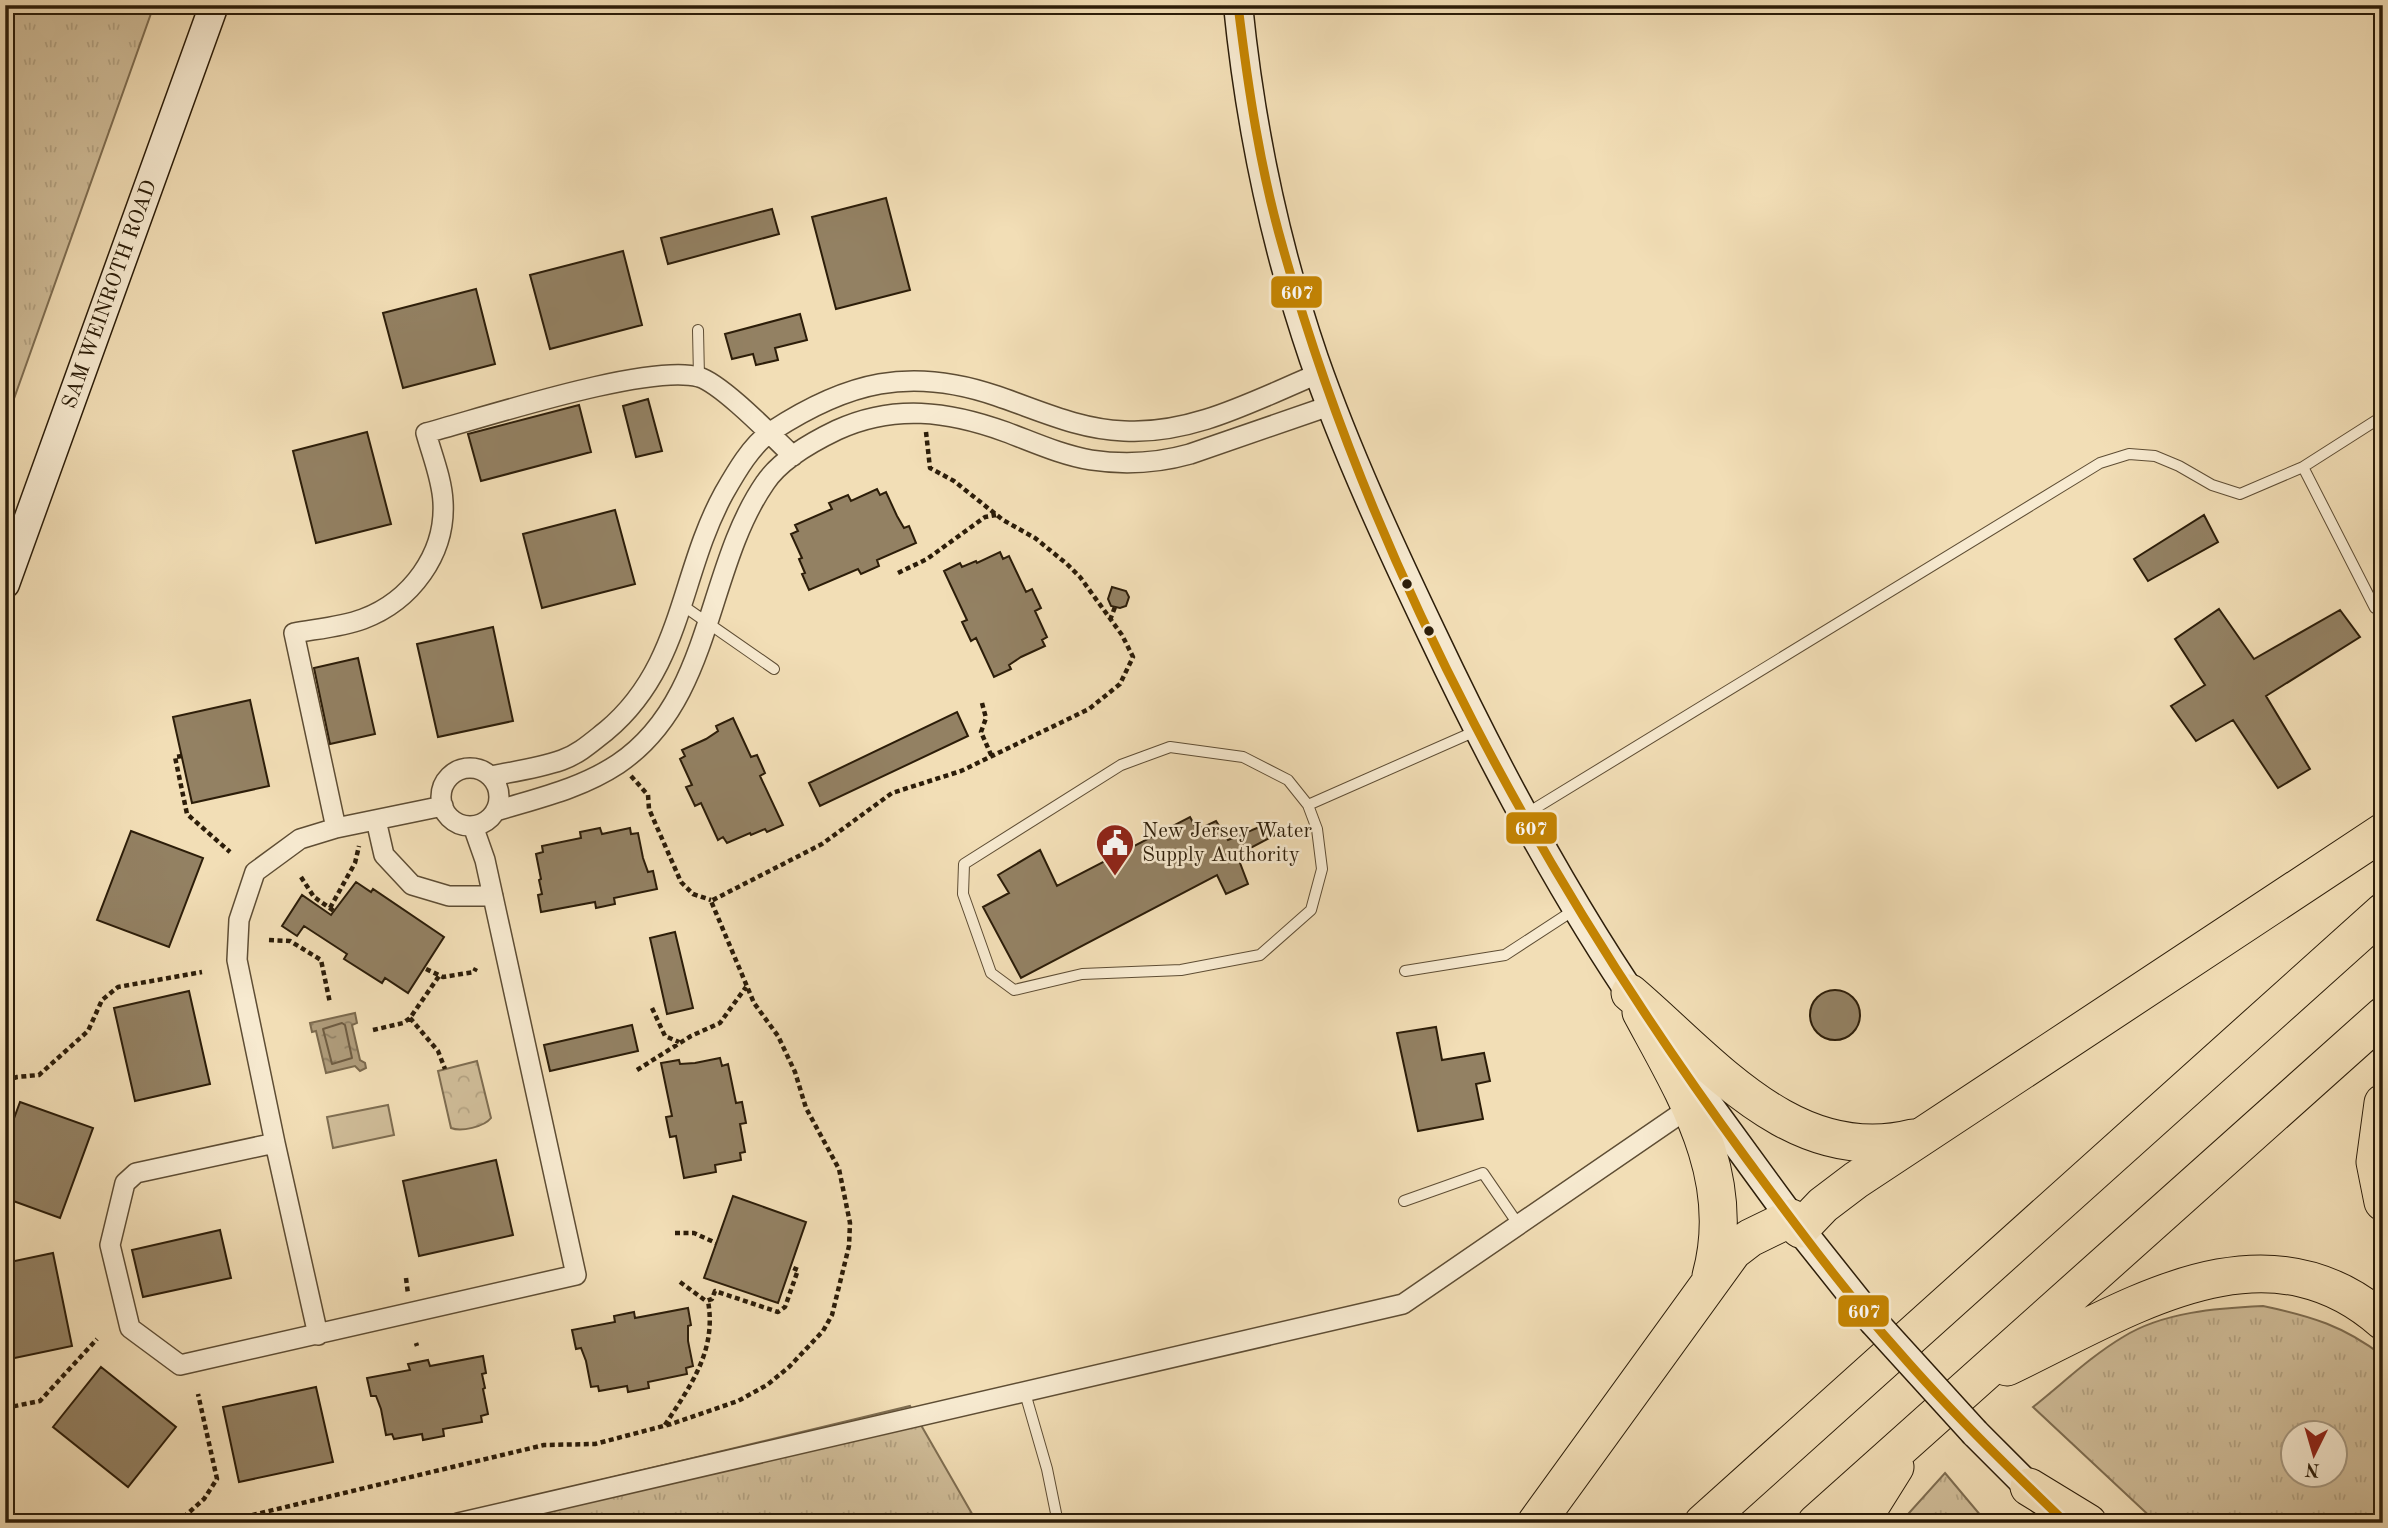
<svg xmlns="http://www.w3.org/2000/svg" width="2388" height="1528" viewBox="0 0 2388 1528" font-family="'Old Standard TT',serif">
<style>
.grass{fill:url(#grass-tufts);stroke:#7e6d51;stroke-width:2;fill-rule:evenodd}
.forest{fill:url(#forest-crowns);stroke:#7e6d51;stroke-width:2}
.pitch{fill:#d0bd99;stroke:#7e6d51;stroke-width:2}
.water{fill:url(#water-ripples);stroke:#7b694d;stroke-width:2}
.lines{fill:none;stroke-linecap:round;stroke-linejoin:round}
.shore{stroke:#6e5c42;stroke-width:2}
.building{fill:#938163;stroke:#2c1d09;stroke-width:2}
.lane-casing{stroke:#5e4d34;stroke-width:12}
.street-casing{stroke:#5e4d34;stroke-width:22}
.secondary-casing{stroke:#2c1d09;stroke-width:31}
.highway-casing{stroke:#2c1d09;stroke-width:39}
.path{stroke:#2c1d09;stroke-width:4.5;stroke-dasharray:5 3.5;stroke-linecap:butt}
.lane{stroke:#f7ead0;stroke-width:10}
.street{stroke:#f7ead0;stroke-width:19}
.secondary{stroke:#f7ead0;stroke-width:28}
.highway{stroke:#f2deb6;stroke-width:37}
.secondary-bridge-casing{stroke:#2c1d09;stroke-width:31;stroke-linecap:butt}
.secondary-bridge{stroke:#f7ead0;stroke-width:28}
.bus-1-casing{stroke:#f7ead0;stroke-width:14}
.bus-1{stroke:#c48402;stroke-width:9}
.bus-dot{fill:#2c1d09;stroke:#f7ead0;stroke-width:2.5}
.labels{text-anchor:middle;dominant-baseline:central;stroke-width:5;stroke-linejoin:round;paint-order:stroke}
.street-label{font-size:21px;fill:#2c1d09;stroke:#f7ead0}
.poi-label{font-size:21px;fill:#2c1d09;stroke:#f7ead0;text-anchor:start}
.line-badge{stroke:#f7ead0;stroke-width:2.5}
.badge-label{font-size:19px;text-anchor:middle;font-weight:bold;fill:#fff}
</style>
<defs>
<pattern id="grass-tufts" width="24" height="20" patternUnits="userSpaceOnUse" patternTransform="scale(1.75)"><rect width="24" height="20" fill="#d0bd99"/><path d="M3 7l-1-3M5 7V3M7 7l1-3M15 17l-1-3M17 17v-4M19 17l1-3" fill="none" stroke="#b3a282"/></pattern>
<pattern id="forest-crowns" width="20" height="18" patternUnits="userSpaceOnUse" patternTransform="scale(1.75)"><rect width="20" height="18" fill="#d0bd99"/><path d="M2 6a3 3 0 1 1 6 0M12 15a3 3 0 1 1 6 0" fill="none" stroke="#b3a282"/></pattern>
<pattern id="water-ripples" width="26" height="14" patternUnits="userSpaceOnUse" patternTransform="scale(1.75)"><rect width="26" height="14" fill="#af9c7b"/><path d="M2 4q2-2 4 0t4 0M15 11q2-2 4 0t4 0" fill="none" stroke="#8f7f63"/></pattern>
</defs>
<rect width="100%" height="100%" fill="#f2deb6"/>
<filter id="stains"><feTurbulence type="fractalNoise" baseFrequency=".00286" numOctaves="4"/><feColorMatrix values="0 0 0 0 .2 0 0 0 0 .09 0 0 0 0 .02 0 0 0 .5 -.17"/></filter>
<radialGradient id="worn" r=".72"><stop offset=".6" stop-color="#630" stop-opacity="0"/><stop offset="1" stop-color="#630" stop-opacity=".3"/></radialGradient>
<path class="grass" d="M5,5H154L5,424Z
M2263,1306C2311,1316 2344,1326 2383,1356V1512L2376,1523H2157L2033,1407C2062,1384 2091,1356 2123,1337C2163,1312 2218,1308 2263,1306ZM2294,1434H2336V1476H2294Z
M910,1406L975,1519L939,1523H422Z
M1945,1473L1987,1523H1900Z"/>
<path class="forest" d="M477,1061L491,1118C484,1127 461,1132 451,1128L438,1071Z"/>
<path class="pitch" d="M388,1105L394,1135L333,1148L327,1117Z"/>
<path class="water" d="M355,1013L357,1023L352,1025L360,1060L365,1063L366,1068L360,1071L355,1066L326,1073L316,1031L312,1032L310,1023Z"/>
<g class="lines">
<path class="shore" d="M342,1023L345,1025L352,1058L332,1064L323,1029Z"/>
</g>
<path class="building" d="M886,198L910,290L836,309L812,217Z
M772,209L779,234L668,264L661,238Z
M623,251L642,325L550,349L530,275Z
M476,289L495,364L403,388L383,313Z
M800,314L807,340L775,348L778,360L756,365L753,354L732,359L725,334Z
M648,399L662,451L636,457L623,406Z
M579,405L591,452L481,481L468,434Z
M367,432L391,524L316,543L293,451Z
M877,489L880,495L886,492L897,516L904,528L909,526L916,543L877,560L879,566L861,574L858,569L809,590L802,574L805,573L799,559L802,558L791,534L798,531L795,525L832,509L829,503L848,495L851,501Z
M615,510L635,584L542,608L523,534Z
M2204,515L2218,542L2148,581L2134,559Z
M1000,552L1003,559L1009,556L1026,592L1032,589L1041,608L1035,611L1047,637L1042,640L1045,646L1021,657L1009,665L1011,669L994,677L976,638L971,641L962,622L967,620L944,571L960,563L962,567L976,561L977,563Z
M1112,587L1126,591L1129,597L1126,606L1120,608L1111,606L1108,599Z
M2219,609L2254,659L2340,610L2360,637L2266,696L2310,769L2278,788L2233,720L2196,741L2171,706L2205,685L2175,639Z
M493,627L513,721L438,737L417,644Z
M358,658L375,734L330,744L314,668Z
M250,700L269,786L192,803L173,717Z
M957,712L968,736L820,806L809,783Z
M733,718L751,757L757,755L765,773L760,776L783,825L767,832L765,829L751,835L750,833L727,843L723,837L718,840L701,803L695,806L686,787L692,785L680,759L685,756L682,750L706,739L718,731L716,726Z
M1190,817L1197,830L1216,821L1228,840L1269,823L1275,835L1237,855L1248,884L1226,894L1217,875L1021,978L983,907L1009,893L998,875L1040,850L1057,886Z
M600,828L602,834L630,828L631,834L638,833L643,858L648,872L653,871L657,889L614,898L615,904L596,908L595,902L541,912L538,895L542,894L539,880L541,879L536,854L543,852L542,846L581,838L580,832Z
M131,831L203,858L169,947L97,920Z
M356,882L371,892L373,889L444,937L408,993L385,978L382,983L344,959L347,954L304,926L297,936L282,926L302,895L331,915Z
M675,932L693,1008L667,1014L650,938Z
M1810 1015a25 25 0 1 1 50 0a25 25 0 1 1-50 0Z
M189,991L210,1084L135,1101L114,1008Z
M632,1025L638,1051L550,1071L544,1045Z
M1436,1027L1442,1060L1484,1053L1490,1081L1476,1084L1483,1119L1418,1131L1397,1033Z
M720,1058L722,1066L728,1064L736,1103L742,1102L746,1123L740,1124L745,1152L740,1153L741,1160L715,1165L716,1172L684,1178L676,1136L670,1137L666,1117L672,1116L661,1063L679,1060L680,1064L695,1063Z
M20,1102L93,1128L60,1218L5,1198V1143Z
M496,1160L513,1235L419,1256L403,1181Z
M733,1196L806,1222L778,1303L704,1278Z
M220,1230L231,1278L143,1297L132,1250Z
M53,1253L72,1346L5,1360V1263Z
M688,1308L691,1325L688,1326V1341L693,1366L686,1368L687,1374L648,1382L649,1388L628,1392L627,1386L599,1391L598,1386L591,1387L586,1361L581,1348L576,1349L572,1330L615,1322L614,1316L634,1312L635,1318Z
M483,1356L486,1373L482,1374L485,1388L483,1389L488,1414L481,1416L482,1422L443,1429L444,1436L423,1440L422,1434L394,1439L392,1434L386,1435L381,1409L376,1396H371L367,1378L410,1370L408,1364L428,1360L430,1366Z
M101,1367L176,1427L128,1487L53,1427Z
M316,1387L333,1462L239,1482L223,1407Z"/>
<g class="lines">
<g class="lane-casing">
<path id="lane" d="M698,330L699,377
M2303,467L2383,416
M682,605L774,669
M1170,747L1243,757L1288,780L1308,805L1317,829L1322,869L1311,910L1260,955L1181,970L1082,974L1014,990L991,973L963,894L964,864L1121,765Z
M1308,805L1478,730
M1526,814L2100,463L2129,454L2155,456L2179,466L2212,485L2240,494L2303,467L2375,608
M1405,971L1505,955L1574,910
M1404,1201L1483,1173L1518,1224
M1025,1393L1047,1469L1058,1523"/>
</g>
<g class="street-casing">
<path id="street" d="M441 797a29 29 0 1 1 58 0a29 29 0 1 1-58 0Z
M490,776C513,772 539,768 562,760C579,754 592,742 606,731C683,667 679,575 724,493C736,472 752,444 772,431C847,382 910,366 997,396C1041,411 1078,429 1124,431C1193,435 1257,399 1320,373
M443,806L336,828L300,839L255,872L239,920L237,960L275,1143L136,1173L125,1183L110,1245L130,1328L180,1365L576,1275L485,860L473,826
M496,811C538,798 580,789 618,764C713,700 705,570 765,483C780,460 812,442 837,430C894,404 948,411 1006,432C1033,442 1061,455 1091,460C1124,465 1158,463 1190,454L1332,405
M376,820L384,855L412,885L449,896H493
M336,828L294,633C316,629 342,627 363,619C411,601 446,554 443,502C442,479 432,455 426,433C483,418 648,363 699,377C722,384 773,437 793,456
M275,1143L318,1335
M458,1523L1403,1304L1696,1103"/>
</g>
<g class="secondary-casing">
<g id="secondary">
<path d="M1238,5C1250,125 1275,245 1314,359C1347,453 1390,546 1433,636C1494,765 1561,892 1642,1010"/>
<path id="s1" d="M5,584L214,5"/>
<path d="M1691,1081L1791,1218L1873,1321"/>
<path d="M1975,1433L2042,1500"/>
</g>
</g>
<g class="highway-casing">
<path id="highway" d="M1630,993C1711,1062 1794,1168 1913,1138
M1641,1012C1686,1096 1738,1177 1711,1276
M2383,1103L2375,1162L2383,1202
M1800,1229L1823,1205L1856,1180L2383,832
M2007,1367C2125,1311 2263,1216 2383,1321
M2029,1487L2088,1523
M1536,1523L1733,1251L1750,1238L1791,1218
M1703,1523L2383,912
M1816,1523L2383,1016
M1860,1523L1895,1467"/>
</g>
<path class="path" d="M898,573L927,559L985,517L996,515
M1110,620L1115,607
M982,703L986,718L981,732L992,757
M182,756L175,757L187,814L230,852
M631,776L648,795L649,809L681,882L693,894L711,900
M301,877L314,897L334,911
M330,908L355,863L359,846
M269,940L290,941L321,960L330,1003
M426,969L443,977L474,972L476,968
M652,1008L665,1036L679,1042
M410,1018L438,1051L445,1069
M373,1030L403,1023L410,1018L439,976
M637,1070L691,1036L720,1023L746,987
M5,1081L17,1077L39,1075L88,1031L102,1000L118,987L202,972
M675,1233H694L716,1243
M406,1278L408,1294
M680,1282L706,1301L712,1299L715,1291L778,1312L785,1307L798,1270L791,1267
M416,1343L417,1346
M5,1408L40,1401L97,1339
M665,1425C690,1386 717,1351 708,1301
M177,1523L204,1499L217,1479L198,1394
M219,1523L544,1445L595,1444L671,1424L738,1401L767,1385L789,1367L823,1331L832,1315L849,1246L850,1223L839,1169L806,1108L795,1072L778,1036L754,1003L711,901L822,844L892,793L961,771L1089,709L1120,684L1133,657L1122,635L1080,577L1067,564L1035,538L1003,520L954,481L930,468L926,432"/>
<use href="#lane" class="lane"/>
<use href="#street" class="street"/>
<use href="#secondary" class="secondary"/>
<use href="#highway" class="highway"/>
<g class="secondary-bridge-casing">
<path id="secondary-bridge" d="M1873,1321L1975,1433"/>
</g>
<use href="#secondary-bridge" class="secondary-bridge"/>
<g class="bus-1-casing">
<path id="bus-1" d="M1238,5C1248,87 1260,169 1283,248C1373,571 1548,889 1746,1158C1795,1224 1844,1291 1899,1352C1951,1412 2009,1468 2066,1523"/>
</g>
<use href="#bus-1" class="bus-1"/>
</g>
<defs>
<g id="civic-pin" transform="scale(2.0125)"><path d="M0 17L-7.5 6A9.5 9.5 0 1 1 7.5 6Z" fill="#8f2418" stroke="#f7ead0"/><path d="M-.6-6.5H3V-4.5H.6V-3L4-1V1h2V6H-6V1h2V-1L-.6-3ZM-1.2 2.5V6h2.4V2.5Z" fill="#fff"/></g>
</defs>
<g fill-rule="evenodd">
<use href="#civic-pin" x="1115" y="843"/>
</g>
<g class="bus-dot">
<circle cx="1407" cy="584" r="6"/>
<circle cx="1429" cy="631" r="6"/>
</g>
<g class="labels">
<g class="street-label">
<text stroke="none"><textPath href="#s1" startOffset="308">SAM WEINROTH ROAD</textPath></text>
</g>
<g class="poi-label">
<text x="1142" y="831">New Jersey Water<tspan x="1142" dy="24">Supply Authority</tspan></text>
</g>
</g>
<g class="line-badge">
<rect x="1270" y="275" width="53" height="34" rx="7" fill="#c48402"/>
<rect x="1505" y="811" width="53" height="34" rx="7" fill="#c48402"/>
<rect x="1837" y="1294" width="53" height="34" rx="7" fill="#c48402"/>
</g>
<g class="badge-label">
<text x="1297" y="299">607</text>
<text x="1531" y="835">607</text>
<text x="1864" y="1318">607</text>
</g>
<rect width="2388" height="1528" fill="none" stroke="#f2deb6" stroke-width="28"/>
<rect x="7" y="7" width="2374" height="1514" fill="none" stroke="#2c1d09" stroke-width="3.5"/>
<rect x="14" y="14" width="2360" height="1500" fill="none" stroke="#2c1d09" stroke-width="2"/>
<g transform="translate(2314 1454) rotate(185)"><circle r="33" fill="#f7ead0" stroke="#a69880" stroke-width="2"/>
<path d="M0-5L12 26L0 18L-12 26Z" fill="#8f2418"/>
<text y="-10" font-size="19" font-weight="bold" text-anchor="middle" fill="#2c1d09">N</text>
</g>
<rect width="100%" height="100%" filter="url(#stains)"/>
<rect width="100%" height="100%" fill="url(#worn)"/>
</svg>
